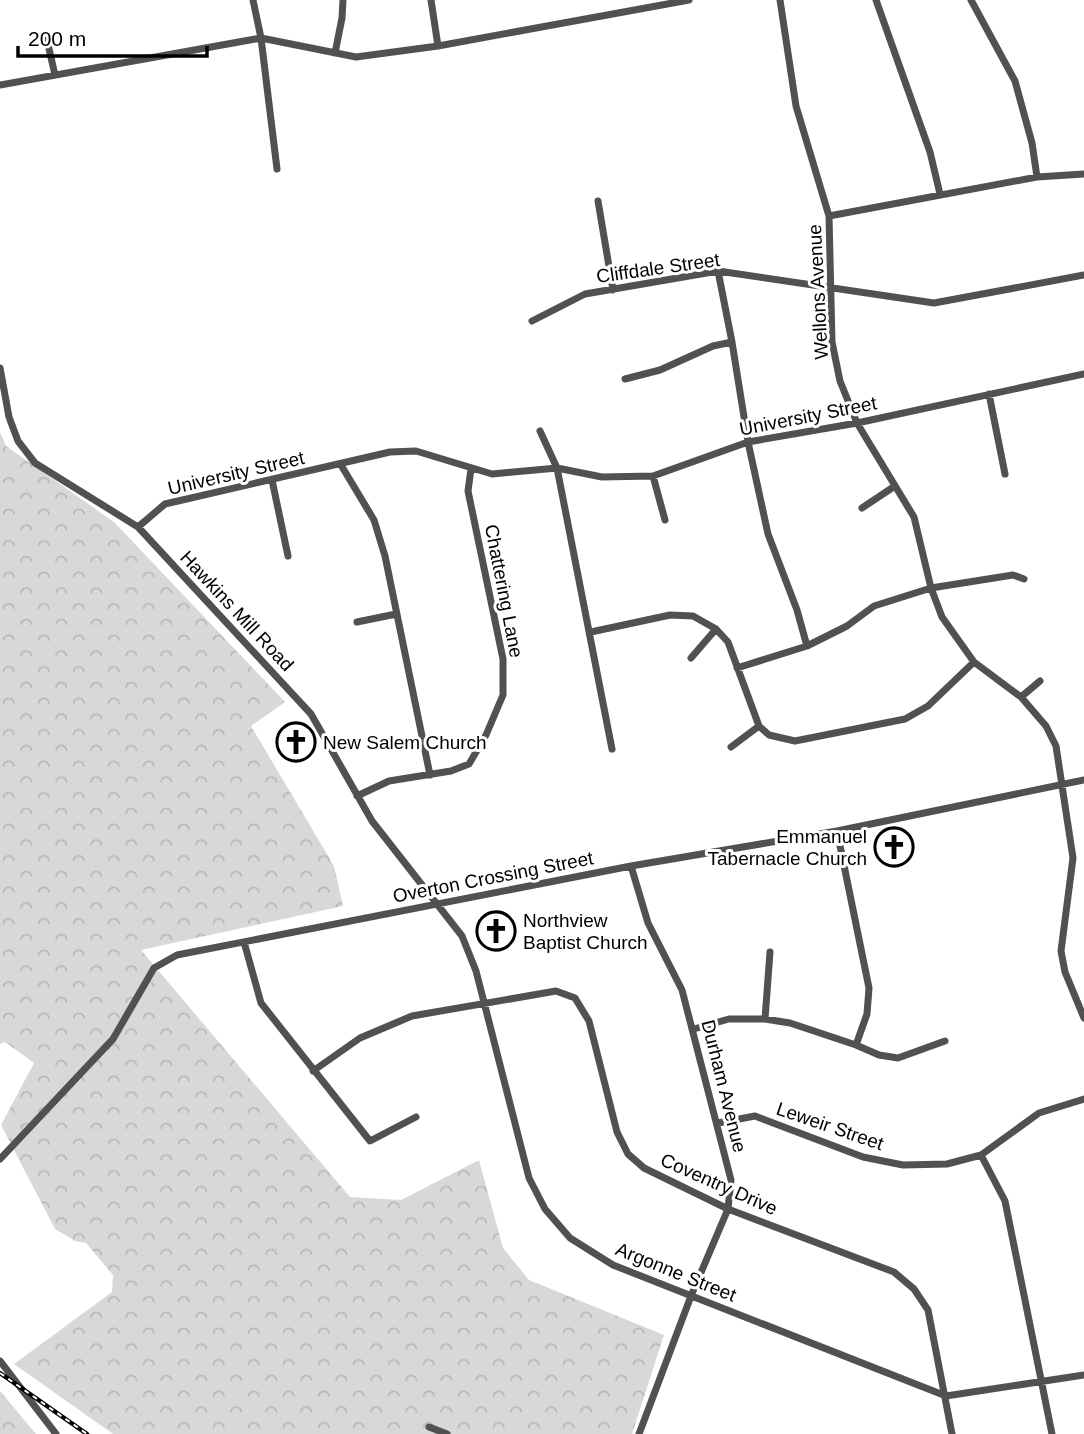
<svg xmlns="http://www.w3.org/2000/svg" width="1084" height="1434" viewBox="0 0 1084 1434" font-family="Helvetica,sans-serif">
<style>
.forest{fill:url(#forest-crowns)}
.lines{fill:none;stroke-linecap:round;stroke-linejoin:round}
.minor{stroke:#515151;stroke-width:7}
.rail-casing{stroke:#000;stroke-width:4.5}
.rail{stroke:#fff;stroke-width:2;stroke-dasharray:5;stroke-linecap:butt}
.labels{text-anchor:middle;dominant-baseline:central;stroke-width:6;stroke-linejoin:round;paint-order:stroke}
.street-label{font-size:19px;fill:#000;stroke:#fff}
.poi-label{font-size:19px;fill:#000;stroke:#fff;text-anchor:start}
</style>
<defs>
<pattern id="forest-crowns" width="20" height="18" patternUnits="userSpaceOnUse" patternTransform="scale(1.75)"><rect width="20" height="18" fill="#d8d8d8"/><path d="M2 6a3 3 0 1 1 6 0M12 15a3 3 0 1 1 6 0" fill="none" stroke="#b8b8b8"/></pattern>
</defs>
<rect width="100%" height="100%" fill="#fff"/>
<path class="forest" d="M0,432L6,446L114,522L285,702L251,726L334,866L343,906L141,950L350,1197L401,1200L479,1160L503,1248L529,1280L664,1335L632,1434H113L14,1364L112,1292L113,1275L86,1243L75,1241L55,1229L1,1125L34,1063L5,1042L0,1044Z
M0,1391L1,1392L36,1434H0Z"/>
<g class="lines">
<path class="minor" d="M253,0L261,38L277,169
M431,0L438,46
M780,0L796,106L829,216L832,342L840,381L857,423L914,517L931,588L942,617L974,662L1021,697L1046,726L1056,746L1073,858L1061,951L1065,972L1084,1018
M876,0L930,152L940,194
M971,0L1015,81L1032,143L1037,177
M47,40L55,75
M335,53L342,18L343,0
M0,85L261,38L356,57L438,46L689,0
M598,201L613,290
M829,216L1037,177L1084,174
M718,271L732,342L748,442L768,534L797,610L807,646
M532,321L585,294L718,271L934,303L1084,275
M0,368L9,417L18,441L35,463L138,527L311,714L372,821L462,936L476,971L529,1178L545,1209L570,1238L613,1265L946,1396L1084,1375
M625,379L660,370L713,346L732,342
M989,394L1005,474
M540,431L557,468L612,749
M341,465L374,520L385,556L430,775
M653,476L665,520
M272,480L288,556
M862,508L895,486
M138,527L165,504L390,452L416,451L492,474L557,468L602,477L653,476L748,442L857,423L1084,374
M357,622L396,614
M591,632L670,615L693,616L716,629L728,642L759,726L769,735L795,741L905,719L928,706L974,662
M691,658L716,629
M737,668L807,646L847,626L874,606L931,588L1013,575L1024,579
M1021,697L1040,681
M731,747L759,726
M357,796L389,781L451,771L469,764L486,735L503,695V659L468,491L471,469
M837,831L869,988L867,1014L856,1045
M631,866L648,923L682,990L731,1180L728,1209L691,1296L639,1434
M244,942L261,1003L370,1141L416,1117
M765,1019L770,952
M694,1029L729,1019H765L790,1023L856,1045L879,1055L898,1058L945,1041
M313,1071L360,1038L412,1016L556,991L575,998L589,1021L617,1132L628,1154L644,1168L728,1209L894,1272L914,1289L928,1310L952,1434
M718,1123L755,1116L863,1157L903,1165L947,1164L981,1155L1039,1113L1084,1099
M981,1155L1005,1201L1052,1434
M0,1159L113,1039L154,968L177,955L631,866L837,831L1084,780
M0,1361L56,1434
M429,1427L447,1434"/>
<g class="rail-casing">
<path id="rail" d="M0,1373L87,1434"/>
</g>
<use href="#rail" class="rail"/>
</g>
<defs>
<g id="church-ring" transform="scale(2.0125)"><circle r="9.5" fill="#fff" stroke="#000" stroke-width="1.5"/><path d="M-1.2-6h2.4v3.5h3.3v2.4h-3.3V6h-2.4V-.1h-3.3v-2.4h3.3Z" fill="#000"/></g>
</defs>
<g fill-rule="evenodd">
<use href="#church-ring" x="296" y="742"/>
<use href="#church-ring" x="894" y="847"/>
<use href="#church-ring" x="496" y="931"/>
</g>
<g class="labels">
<g class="street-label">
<text transform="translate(658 268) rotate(-8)">Cliffdale Street</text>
<text transform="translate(818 292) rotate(-93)">Wellons Avenue</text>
<text transform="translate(808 416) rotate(-11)">University Street</text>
<text transform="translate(236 473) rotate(-13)">University Street</text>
<text transform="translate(504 591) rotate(79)">Chattering Lane</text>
<text transform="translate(237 611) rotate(47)">Hawkins Mill Road</text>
<text transform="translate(493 877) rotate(-11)">Overton Crossing Street</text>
<text transform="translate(724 1086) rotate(76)">Durham Avenue</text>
<text transform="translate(830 1126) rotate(19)">Leweir Street</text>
<text transform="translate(719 1184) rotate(24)">Coventry Drive</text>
<text transform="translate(676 1272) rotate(22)">Argonne Street</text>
</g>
<g class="poi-label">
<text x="323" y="742">New Salem Church</text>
<text x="867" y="836" text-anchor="end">Emmanuel<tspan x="867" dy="22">Tabernacle Church</tspan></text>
<text x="523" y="920">Northview<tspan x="523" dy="22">Baptist Church</tspan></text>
</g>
</g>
<path d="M18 46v10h189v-10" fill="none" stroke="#000000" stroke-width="3.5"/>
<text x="28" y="46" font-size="21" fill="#000000" stroke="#ffffff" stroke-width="5" paint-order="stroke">200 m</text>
</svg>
